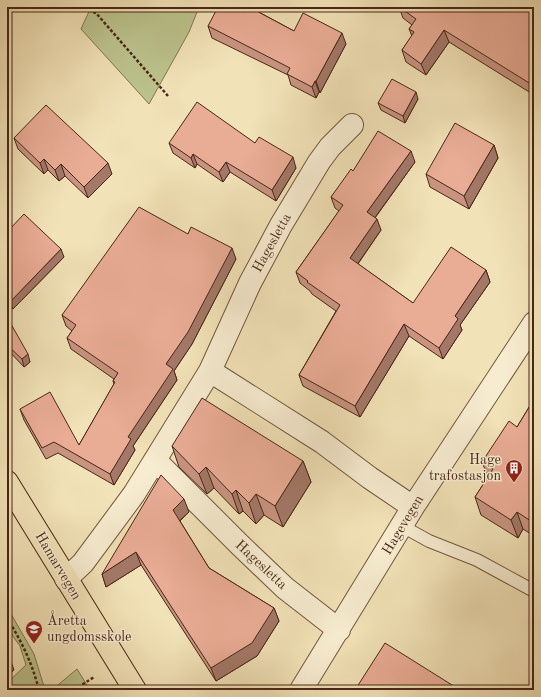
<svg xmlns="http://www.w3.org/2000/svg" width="541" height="697" viewBox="0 0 541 697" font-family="'Old Standard TT',serif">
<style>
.green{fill:#bcc38d;stroke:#827552}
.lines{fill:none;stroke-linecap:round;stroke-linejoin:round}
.service-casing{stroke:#725640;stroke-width:14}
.minor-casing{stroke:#725640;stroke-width:24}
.primary-casing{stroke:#482718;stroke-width:24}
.path{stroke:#482718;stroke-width:2.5;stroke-dasharray:3 2;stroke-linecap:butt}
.service{stroke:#f7ecd0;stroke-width:12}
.minor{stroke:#f7ecd0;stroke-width:22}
.primary{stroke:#f2e2b7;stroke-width:22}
.wall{fill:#c89480;stroke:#482718}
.shaded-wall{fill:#a37868;stroke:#482718}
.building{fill:#e9ac95;stroke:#482718}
.labels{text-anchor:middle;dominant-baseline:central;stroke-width:3;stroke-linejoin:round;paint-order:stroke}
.street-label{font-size:14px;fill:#482718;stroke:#f7ecd0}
.poi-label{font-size:14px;fill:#482718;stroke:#f7ecd0;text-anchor:end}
</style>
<rect width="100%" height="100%" fill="#f2e2b7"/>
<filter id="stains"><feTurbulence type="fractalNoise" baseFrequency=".005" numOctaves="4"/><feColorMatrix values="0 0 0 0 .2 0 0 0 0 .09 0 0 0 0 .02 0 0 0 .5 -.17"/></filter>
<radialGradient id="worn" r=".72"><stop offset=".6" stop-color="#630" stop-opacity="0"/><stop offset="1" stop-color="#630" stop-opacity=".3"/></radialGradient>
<path class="green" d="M91,7H199L189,32L149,104L81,29Z
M7,607L34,654L45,690H7V683L26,665L20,646L7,628Z
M77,669L90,690H52Z"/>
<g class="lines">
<g class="service-casing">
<path id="service" d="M402,526L429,541L477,560L534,591"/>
</g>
<g class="minor-casing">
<path id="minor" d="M210,371L322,442L370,478L413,507
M155,460L240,545L285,588L339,630
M66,579L83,563L134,494L155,460L210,371L250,283L281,225L319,162L330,147L352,125
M301,690L413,507L534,323"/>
</g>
<g class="primary-casing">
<path id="primary" d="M7,482L135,690"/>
</g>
<path class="path" d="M79,7L96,13L168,96
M7,618C22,642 32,663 39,690
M74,690L94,677"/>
<use href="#service" class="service"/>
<use href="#minor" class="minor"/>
<use href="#primary" class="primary"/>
</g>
<path class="wall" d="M399,7L534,10V95L449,42L426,75L406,62L402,50L412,36L409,29L412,25L403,18Z
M253,9L294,31L346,44L320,93L319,92L316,98L291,85L288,75L212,38L208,26Z
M418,99L405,123L381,110L378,103Z
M14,138L112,174L88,198L65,176L59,181L48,170L44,174L18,149Z
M169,143H255L296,168L276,201L230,172L223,182L197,164L195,168L173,153Z
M494,145L498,158L469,209L430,187L426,174Z
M415,162L375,218L381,230L358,264L413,303L486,270L490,282L460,325L462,330L443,359L409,336L360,417L303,386L299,375L336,311L312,294L310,291L300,283L296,272L339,211L335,208L331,197L353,171Z
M7,232L64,257L13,309L7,305Z
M188,234L236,259L192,344L174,371L177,380L133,446L135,450L114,485L58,453L46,459L24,420L20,409L79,445L114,384L113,381L114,379L71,349L67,338L72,331L66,326L62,315Z
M7,317L30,362L24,367L7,349Z
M534,399V536L523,529L518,538L481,515L475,497L488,477L482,462L517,427Z
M172,446L303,461L311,482L283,527L264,515L256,524L243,511L239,514L214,488L207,494L179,467Z
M189,512L180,521L209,568L274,608L279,621L257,656L216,681L141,565L106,587L102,574Z"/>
<path class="shaded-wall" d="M246,7H254L250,16Z
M534,17V32L531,23Z
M444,30L449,42L426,75L421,64Z
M342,33L346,44L320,93L316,81Z
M315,81L319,92L316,98L312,87Z
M416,92L418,99L405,123L403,116Z
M494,145L498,158L469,209L464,196Z
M411,151L415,162L371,223L367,212Z
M193,154L197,164L195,168L191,158Z
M293,157L296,168L276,201L272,190Z
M44,159L48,170L44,174L40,163Z
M226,162L230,172L223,182L219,172Z
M108,163L112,174L88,198L84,187Z
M61,164L65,176L59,181L55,170Z
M377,219L381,230L354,269L350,258Z
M232,248L236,259L192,344L174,371L177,380L133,446L135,450L114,485L110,474L128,437L166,364Z
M61,249L64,257L13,309L10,302Z
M486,270L490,282L460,325L462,330L443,359L439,348L455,316Z
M404,324L409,336L360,417L355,406Z
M28,354L30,362L24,367L22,359Z
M303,461L311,482L283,527L275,506Z
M206,467L214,488L207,494L199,474Z
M236,490L243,511L239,514L232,494Z
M256,494L264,515L256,524L249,503Z
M184,499L189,512L177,523L173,510Z
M517,512L523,529L518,538L511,520Z
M136,552L141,565L106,587L102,574Z
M274,608L279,621L257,656L216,681L211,668Z
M7,653H8L14,670L7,677Z"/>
<path class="building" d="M218,7H249L294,31L303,13L342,33L316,81H315L312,87L287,74L290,68L208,26Z
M399,7H530L534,10V17L531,23L534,25V86L444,30L421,64L402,50L414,32L409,29L416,19Z
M392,79L416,92L403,116L378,103Z
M197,102L255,143L259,137L293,157L272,190L226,162L219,172L193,154L191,158L169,143Z
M46,105L108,163L84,187L61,164L55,170L44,159L40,163L14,138Z
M455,123L494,145L464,196L426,174Z
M378,131L411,151L367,212L377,219L350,258L413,303L451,247L486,270L455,316L458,319L439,348L404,324L355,406L299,375L340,305L307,282L308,281L296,272L343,205L331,197L351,169L353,171Z
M139,207L188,234L191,227L232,248L188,332L166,364L173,369L128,437L131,439L110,474L54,442L42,448L20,409L50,392L79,445L115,382L113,381L118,373L67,338L76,325L62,315Z
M24,214L61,249L10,302L7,300V232Z
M7,317L28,354L22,359L7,345Z
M202,398L303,461L275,506L256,494L249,503L236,490L232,494L206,467L199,474L172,446Z
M534,399V523L517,512L511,520L475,497L493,469L482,462L509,421L517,427Z
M161,475L184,499L173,510L209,568L274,608L252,643L211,668L136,552L102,574Z
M385,643L460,690H355Z"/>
<defs>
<g id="building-pin" transform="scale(0.9)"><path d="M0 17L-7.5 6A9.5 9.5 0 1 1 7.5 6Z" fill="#8f2418" stroke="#f7ecd0"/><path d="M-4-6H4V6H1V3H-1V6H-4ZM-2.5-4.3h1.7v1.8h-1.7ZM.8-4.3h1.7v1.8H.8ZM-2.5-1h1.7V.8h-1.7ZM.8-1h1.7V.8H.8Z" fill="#fff"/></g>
<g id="school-pin" transform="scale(0.9)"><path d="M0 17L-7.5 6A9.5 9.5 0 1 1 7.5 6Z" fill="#8f2418" stroke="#f7ecd0"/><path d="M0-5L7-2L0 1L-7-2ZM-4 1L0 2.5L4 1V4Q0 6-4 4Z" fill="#fff"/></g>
</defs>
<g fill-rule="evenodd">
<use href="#building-pin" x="514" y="468"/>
<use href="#school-pin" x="34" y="629"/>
</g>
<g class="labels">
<g class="street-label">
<text transform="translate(272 243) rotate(-61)">Hagesletta</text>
<text transform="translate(403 525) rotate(-59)">Hagevegen</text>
<text transform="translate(261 565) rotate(43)">Hagesletta</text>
<text transform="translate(58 566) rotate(59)">Hamarvegen</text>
</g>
<g class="poi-label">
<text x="501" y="460">Hage<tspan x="501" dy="16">trafostasjon</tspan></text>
<text x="47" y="621" text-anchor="start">Åretta<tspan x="47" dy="16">ungdomsskole</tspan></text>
</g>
</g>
<rect width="541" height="697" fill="none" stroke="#f2e2b7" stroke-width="24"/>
<rect x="8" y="8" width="525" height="681" fill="none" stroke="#482718" stroke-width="2"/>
<rect x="12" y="12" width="517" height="673" fill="none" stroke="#482718"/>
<rect width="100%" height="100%" filter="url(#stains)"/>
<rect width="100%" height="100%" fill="url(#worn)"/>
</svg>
